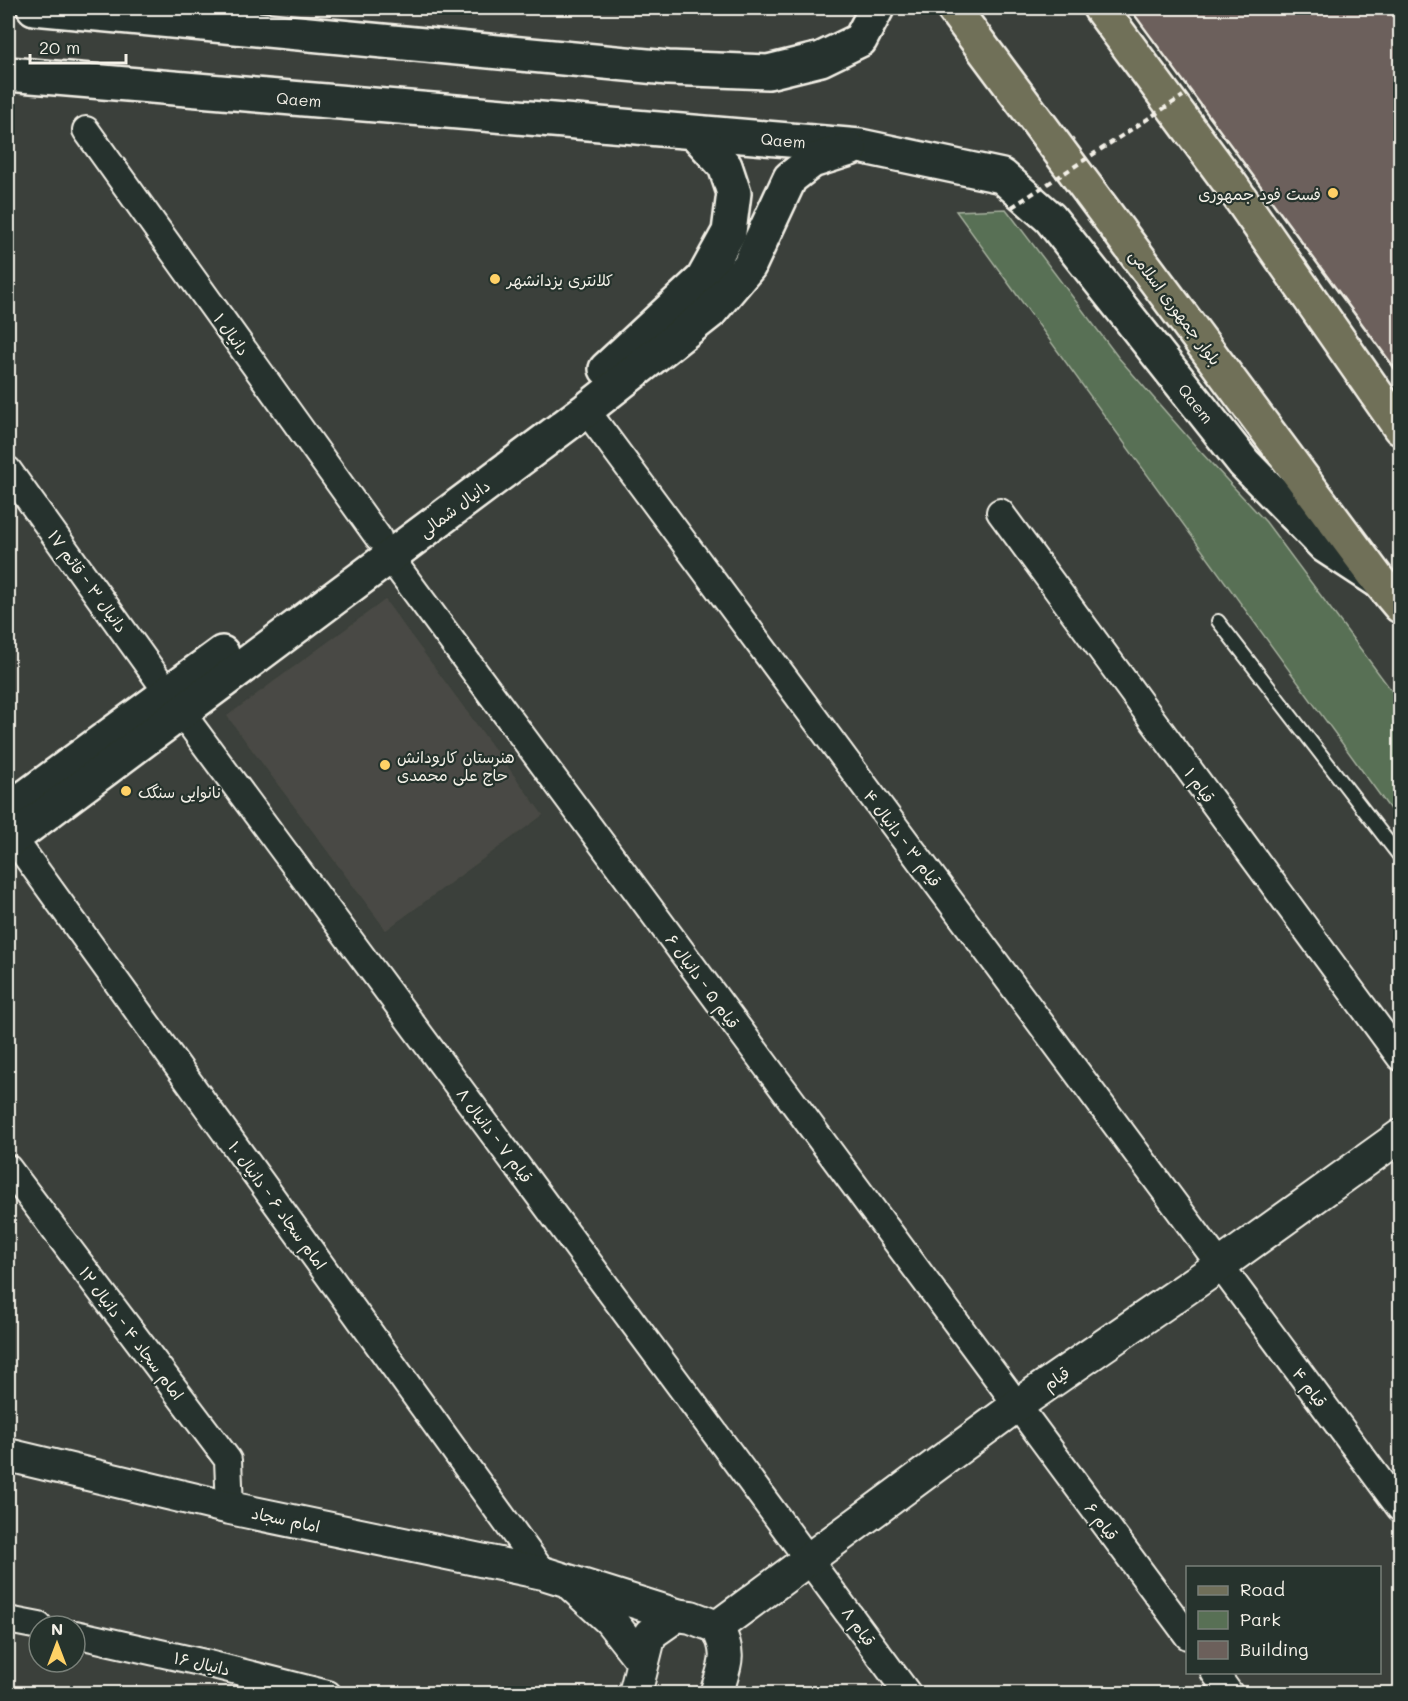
<svg xmlns="http://www.w3.org/2000/svg" width="1408" height="1701" viewBox="0 0 1408 1701" font-family="Mali,'Playpen Sans Arabic',sans-serif">
<style>
.built{fill:#4a4a45}
.green{fill:#587055;stroke:#a6b09e;stroke-width:1.5}
.lines{fill:none;stroke-linecap:round;stroke-linejoin:round}
.service-casing{stroke:#f4f1e8;stroke-width:16}
.minor-casing{stroke:#f4f1e8;stroke-width:30}
.tertiary-casing{stroke:#f4f1e8;stroke-width:36}
.secondary-casing{stroke:#f4f1e8;stroke-width:38}
.primary-casing{stroke:#f4f1e8;stroke-width:38}
.service{stroke:#26332d;stroke-width:12}
.minor{stroke:#26332d;stroke-width:26}
.tertiary{stroke:#26332d;stroke-width:32}
.secondary{stroke:#26332d;stroke-width:33}
.primary{stroke:#706f59;stroke-width:33}
.path-bridge{stroke:#f4f1e8;stroke-width:4;stroke-dasharray:6 4.5;stroke-linecap:butt}
.wall{fill:#5d534e;stroke:#f4f1e8;stroke-width:1.5}
.building{fill:#6c605b;stroke:#f4f1e8;stroke-width:1.5}
.poi-dot{fill:#ffd166;stroke:#26332d;stroke-width:2}
.labels{text-anchor:middle;dominant-baseline:central;stroke-width:4.5;stroke-linejoin:round;paint-order:stroke}
.street-label{font-size:16px;fill:#f4f1e8;stroke:#26332d}
.poi-label{font-size:16px;fill:#f4f1e8;stroke:#26332d;text-anchor:start}
</style>
<rect width="100%" height="100%" fill="#3b403b"/>
<filter id="ink" filterUnits="userSpaceOnUse"><feTurbulence type="fractalNoise" baseFrequency=".0167" numOctaves="2"/><feDisplacementMap in="SourceGraphic" scale="12" xChannelSelector="R" yChannelSelector="G"/><feConvolveMatrix kernelMatrix="1 2 1 2 8 2 1 2 1" color-interpolation-filters="sRGB"/></filter>
<g filter="url(#ink)">
<path class="built" d="M385,600L543,815L386,930L227,716Z"/>
<path class="green" d="M1006,209L1118,357L1199,450L1266,522L1400,702V823L956,211Z"/>
<g class="lines">
<g class="service-casing">
<path id="service" d="M1218,621L1400,857"/>
</g>
<g class="minor-casing">
<path id="minor" d="M86,130L378,537
M586,410L1400,1508
M8,470L168,693
M1000,512L1400,1057
M389,556L1188,1636
M181,712L908,1694
M13,838L543,1573
M8,1168L228,1460L230,1508
M8,1620L39,1626
M75,1634L209,1664L328,1694
M1214,1672L1230,1694"/>
</g>
<g class="tertiary-casing">
<path id="tertiary" d="M8,1455L230,1508L543,1573L677,1615
M573,1586L610,1620L643,1662
M717,1627L1016,1406L1219,1266L1400,1136
M635,1694L650,1634L677,1615L691,1617L717,1627C732,1655 725,1665 716,1694"/>
</g>
<g class="secondary-casing">
<g id="secondary">
<path d="M34,8L668,68L768,72L821,59L860,40L877,8"/>
<path id="s1" d="M8,74L860,146L1002,176L1050,218L1244,463L1325,546L1377,580"/>
<path d="M606,369L703,279L729,232L734,193L725,166L695,133"/>
<path d="M8,810L222,653"/>
<path d="M8,842L586,410L710,312L749,266L790,178L812,161L850,149"/>
</g>
</g>
<g class="primary-casing">
<path id="primary" d="M953,8L1379,581L1400,606
M1100,8L1231,185L1400,428"/>
</g>
<use href="#service" class="service"/>
<use href="#minor" class="minor"/>
<use href="#tertiary" class="tertiary"/>
<use href="#secondary" class="secondary"/>
<use href="#primary" class="primary"/>
<path class="path-bridge" d="M1012,207L1183,96"/>
</g>
<path class="wall" d="M1129,8H1401V378Z"/>
<path class="building" d="M1130,8H1401V376Z"/>
</g>
<g class="poi-dot">
<circle cx="1333" cy="193" r="6"/>
<circle cx="495" cy="279" r="6"/>
<circle cx="385" cy="765" r="6"/>
<circle cx="126" cy="791" r="6"/>
</g>
<g class="labels">
<g class="street-label">
<text stroke="none"><textPath href="#s1" startOffset="292">Qaem</textPath></text>
<text stroke="none"><textPath href="#s1" startOffset="778">Qaem</textPath></text>
<text transform="translate(1176 307) rotate(53)">بلوار جمهوری اسلامی</text>
<text transform="translate(232 334) rotate(54)">دانیال ۱</text>
<text stroke="none"><textPath href="#s1" startOffset="1300">Qaem</textPath></text>
<text transform="translate(454 508) rotate(-37)">دانیال شمالی</text>
<text transform="translate(88 581) rotate(54)">دانیال ۳ - قائم ۱۷</text>
<text transform="translate(1200 785) rotate(54)">قیام ۱</text>
<text transform="translate(903 838) rotate(53)">قیام ۳ - دانیال ۴</text>
<text transform="translate(703 981) rotate(54)">قیام ۵ - دانیال ۶</text>
<text transform="translate(495 1135) rotate(53)">قیام ۷ - دانیال ۸</text>
<text transform="translate(278 1205) rotate(54)">امام سجاد ۶ - دانیال ۱۰</text>
<text transform="translate(132 1333) rotate(53)">امام سجاد ۴ - دانیال ۱۲</text>
<text transform="translate(1056 1378) rotate(-35)">قیام</text>
<text transform="translate(1310 1387) rotate(53)">قیام ۴</text>
<text transform="translate(286 1519) rotate(12)">امام سجاد</text>
<text transform="translate(1102 1521) rotate(53)">قیام ۶</text>
<text transform="translate(859 1626) rotate(54)">قیام ۸</text>
<text transform="translate(202 1663) rotate(13)">دانیال ۱۶</text>
</g>
<g class="poi-label">
<text x="1321" y="193" text-anchor="end">فست فود جمهوری</text>
<text x="507" y="279">کلانتری یزدانشهر</text>
<text x="397" y="756">هنرستان کارودانش<tspan x="397" dy="18">حاج علی محمدی</tspan></text>
<text x="138" y="791">نانوایی سنگک</text>
</g>
</g>
<rect width="1408" height="1701" fill="none" stroke="#26332d" stroke-width="30"/>
<rect x="15" y="15" width="1378" height="1671" fill="none" stroke="#f4f1e8" stroke-width="2" filter="url(#ink)"/>
<rect x="1186" y="1566" width="195" height="108" fill="#26332d" stroke="#787f78" stroke-width="1.5"/>
<rect x="1198" y="1586" width="30" height="9" fill="#706f59" stroke="#787f78" stroke-width="1.5"/>
<text x="1240" y="1596" font-size="18" fill="#f4f1e8">Road</text>
<rect x="1198" y="1611" width="30" height="18" fill="#587055" stroke="#787f78" stroke-width="1.5"/>
<text x="1240" y="1626" font-size="18" fill="#f4f1e8">Park</text>
<rect x="1198" y="1641" width="30" height="18" fill="#6c605b" stroke="#787f78" stroke-width="1.5"/>
<text x="1240" y="1656" font-size="18" fill="#f4f1e8">Building</text>
<g transform="translate(57 1644)"><circle r="28" fill="#26332d" stroke="#787f78" stroke-width="1.5"/>
<path d="M0-4.5L10 22L0 15L-10 22Z" fill="#ffd166"/>
<text y="-9" font-size="16" font-weight="bold" text-anchor="middle" fill="#f4f1e8">N</text>
</g>
<path d="M30 54v9h96v-9" fill="none" stroke="#f4f1e8" stroke-width="3"/>
<text x="39" y="54" font-size="18" fill="#f4f1e8" stroke="#26332d" stroke-width="4.5" paint-order="stroke">20 m</text>
</svg>
